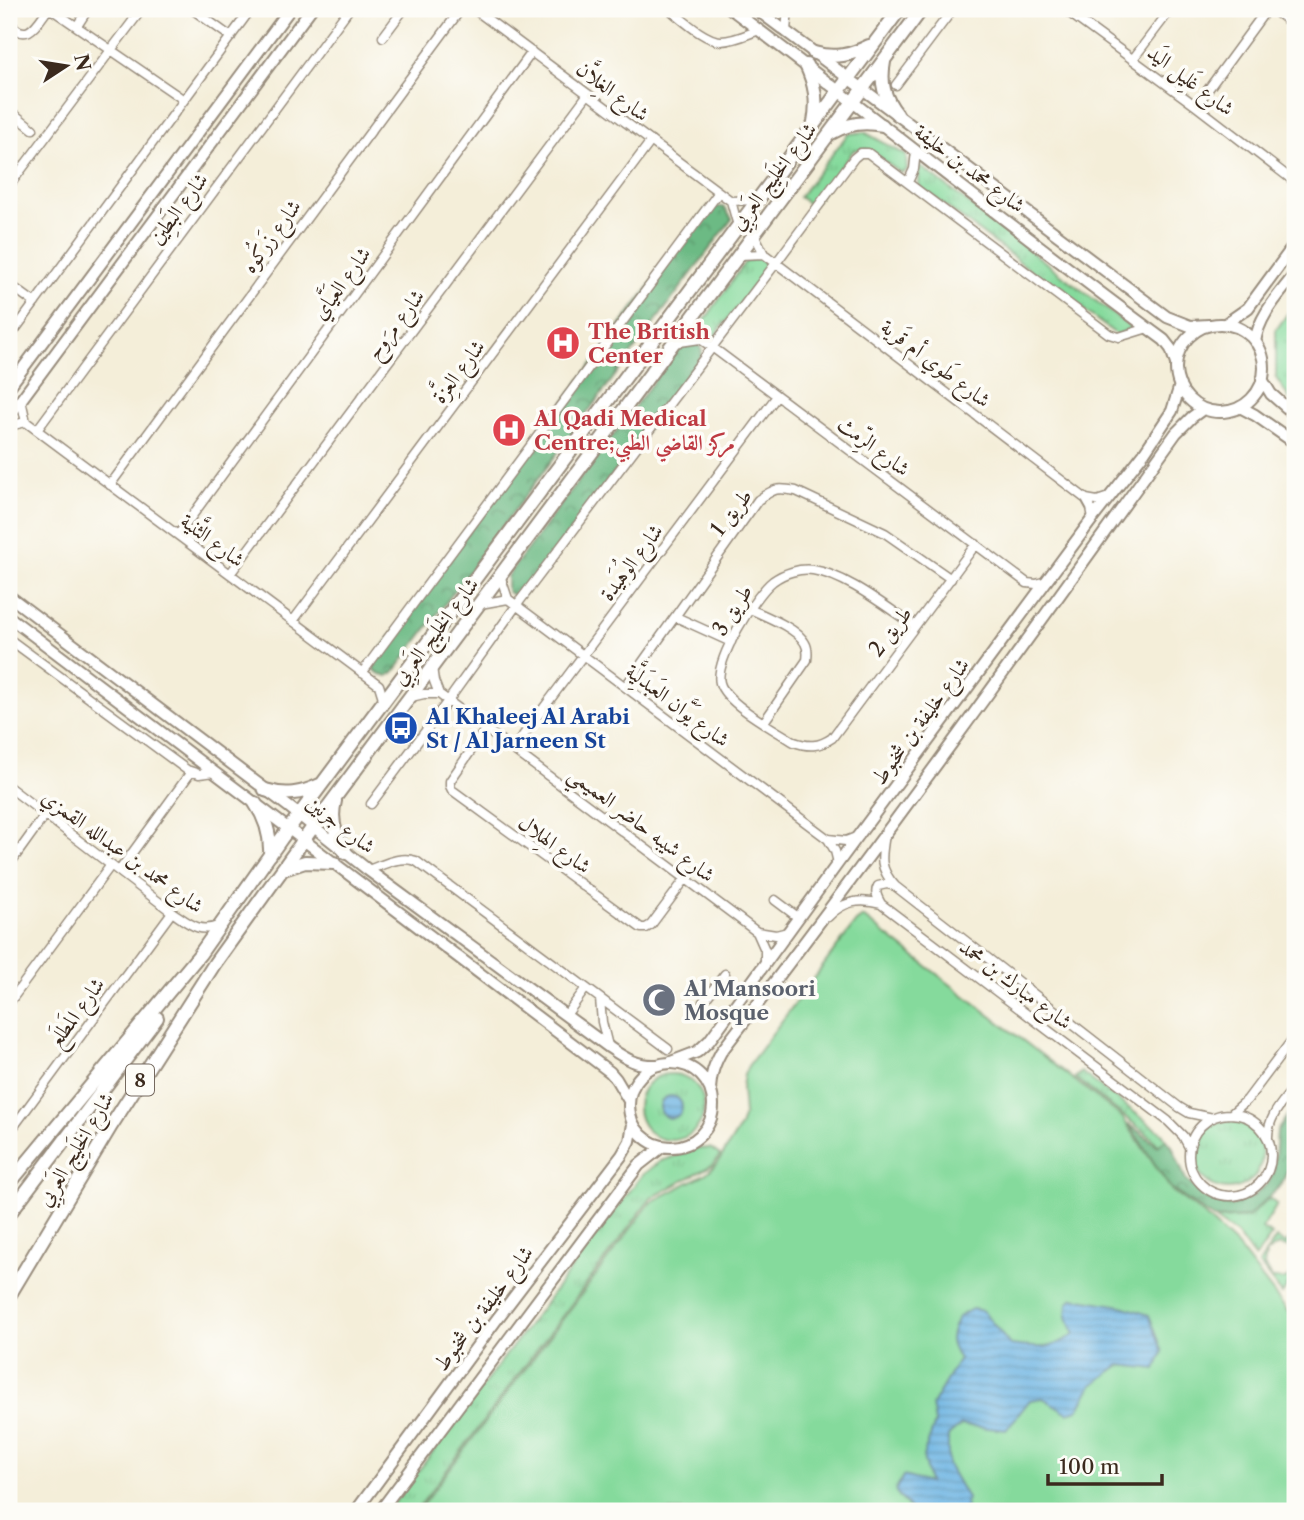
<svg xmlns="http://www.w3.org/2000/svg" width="1304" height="1520" viewBox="0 0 1304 1520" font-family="'Libre Caslon Text',Amiri,serif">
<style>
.grass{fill:url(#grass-tufts);stroke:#60825d;stroke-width:2}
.forest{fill:url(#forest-crowns);stroke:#547251;stroke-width:2}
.garden{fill:#85da9c;stroke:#60825d;stroke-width:2}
.water{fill:url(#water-rules);stroke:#546f80;stroke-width:2}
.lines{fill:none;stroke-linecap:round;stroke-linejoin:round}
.minor-casing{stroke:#988c7c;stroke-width:11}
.major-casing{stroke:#988c7c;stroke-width:14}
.highway-casing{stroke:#988c7c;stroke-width:16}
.minor{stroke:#fff;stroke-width:8}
.major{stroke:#fff;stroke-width:10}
.highway{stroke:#fff;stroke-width:12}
.labels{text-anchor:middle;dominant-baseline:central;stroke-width:7;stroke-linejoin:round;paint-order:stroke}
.shield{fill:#fdfcf7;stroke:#75695f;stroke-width:2}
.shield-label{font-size:19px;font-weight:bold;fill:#3b2a1e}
.street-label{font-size:21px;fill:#3b2a1e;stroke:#fdfcf7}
.health-label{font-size:21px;font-weight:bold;fill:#be3a42;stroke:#fdfcf7;text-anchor:start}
.transit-label{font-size:21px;font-weight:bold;fill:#164399;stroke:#fdfcf7;text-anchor:start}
.worship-label{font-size:21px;font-weight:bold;fill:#5b616d;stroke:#fdfcf7;text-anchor:start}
</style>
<defs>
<pattern id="grass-tufts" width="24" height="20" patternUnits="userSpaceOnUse" patternTransform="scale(1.75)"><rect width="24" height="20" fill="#85da9c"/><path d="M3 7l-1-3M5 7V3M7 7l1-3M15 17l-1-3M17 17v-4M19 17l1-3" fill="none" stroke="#74bb86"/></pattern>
<pattern id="forest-crowns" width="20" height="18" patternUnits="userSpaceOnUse" patternTransform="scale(1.75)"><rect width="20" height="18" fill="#6cba84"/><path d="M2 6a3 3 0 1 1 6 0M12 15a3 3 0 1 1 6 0" fill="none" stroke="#5a976b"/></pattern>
<pattern id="water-rules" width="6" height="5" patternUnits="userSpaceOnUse" patternTransform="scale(1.75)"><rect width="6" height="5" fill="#6cb4e3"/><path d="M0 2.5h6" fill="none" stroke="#5a93b7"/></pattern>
</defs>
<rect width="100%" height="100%" fill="#fdfcf7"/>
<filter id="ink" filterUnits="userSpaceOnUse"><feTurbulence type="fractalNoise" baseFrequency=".0143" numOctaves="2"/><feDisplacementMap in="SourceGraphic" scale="14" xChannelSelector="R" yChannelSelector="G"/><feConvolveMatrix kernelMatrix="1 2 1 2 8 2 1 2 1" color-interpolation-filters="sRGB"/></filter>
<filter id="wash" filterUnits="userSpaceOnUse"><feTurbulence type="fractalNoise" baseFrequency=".00686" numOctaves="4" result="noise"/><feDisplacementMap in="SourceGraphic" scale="28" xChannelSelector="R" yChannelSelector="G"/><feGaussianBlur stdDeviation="1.57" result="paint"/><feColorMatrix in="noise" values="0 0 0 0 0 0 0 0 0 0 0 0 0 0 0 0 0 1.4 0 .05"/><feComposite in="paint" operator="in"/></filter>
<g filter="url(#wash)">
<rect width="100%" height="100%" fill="#f4eed9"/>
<path class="grass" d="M864,132L906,155L907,170L901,173L866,149L854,150L812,206L799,197L848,134Z
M919,165L1131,328L1117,335L919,186Z
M754,258H761L767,268L761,278L712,339L705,333L702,324L745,262Z
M1295,303V407L1276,378V330Z
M1081,1072L1162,1133L1166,1139L1159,1146L1151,1137L1075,1078Z
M638 1107a33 33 0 1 1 66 0a33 33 0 1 1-66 0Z
M1194 1155a34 34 0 1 1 68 0a34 34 0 1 1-68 0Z
M710,1148L720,1155L714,1164L651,1198L416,1511H388L642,1175L661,1161L696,1149Z
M1269,1198L1277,1205L1262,1229L1272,1235L1255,1258L1236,1234L1215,1219L1248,1217Z
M1295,1232V1251L1293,1252L1291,1248L1278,1245L1266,1253L1264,1266L1271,1278L1284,1280L1295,1273V1256V1275L1282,1294L1259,1264L1276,1238L1286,1244Z"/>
<path class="forest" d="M708,207H724L732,219L394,672L388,676L380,675L374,669L373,661Z
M691,341L699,346L702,350L701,357L524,593C516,597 513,596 507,591V576L680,346Z
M1295,1104V1140L1290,1147L1288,1169L1281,1185L1248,1217L1215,1219L1171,1189L1129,1124L1158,1146L1166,1139L1172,1146L1186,1180L1206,1199L1231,1206L1253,1197L1269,1182L1274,1171L1277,1131Z"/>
<path class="garden" d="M863,917L1122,1117L1172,1191L1203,1214L1237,1246L1295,1321V1511H418L651,1202L705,1174L717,1164L740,1127L744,1114L742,1087L744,1075L748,1066L856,922Z"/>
<path class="water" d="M660 1107a11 11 0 1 1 22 0a11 11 0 1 1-22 0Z
M1073,1298L1122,1306L1149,1315L1163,1352L1156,1369L1120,1365L1092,1385L1078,1410L1068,1413L1043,1398L1030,1400L1006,1430L961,1425L948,1436V1465L967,1498L965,1511H909V1508L895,1491L903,1476L929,1483L923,1456L935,1423L932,1405L959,1359C947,1341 950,1336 958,1317L972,1309L983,1311L1010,1345C1039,1348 1050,1351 1075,1334L1067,1317L1068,1303Z"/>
</g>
<g filter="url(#ink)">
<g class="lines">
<g class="minor-casing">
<path id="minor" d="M51,9L184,100
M192,9L231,37
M474,9L731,201L738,226
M669,9C682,19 705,41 721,41C734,41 748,34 759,30
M1064,9L1196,106L1295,182
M1272,9L1295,26
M9,22C27,45 37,24 48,9
M77,26L88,9
M786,31L788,9
M383,37L404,9
M114,46L142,9
M1133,59L1171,9
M896,85L953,9
M1196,106L1267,9
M9,110L33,129
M908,182L914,169L916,151
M9,186L111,50
M731,201L757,200
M754,234L764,254L776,263L1086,499L1091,508L1093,518
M739,255L764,254
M9,284L35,303
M694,314L700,339L712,347L1027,583L1036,584L1047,581
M9,338L251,9
M673,343L700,339
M21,400L26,422L379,685L384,701
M9,426L26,422
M37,430L349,9
M110,485L461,9
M1086,499L1097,501L1109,497
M178,535L532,52
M230,574L588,94
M500,575L508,599L828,839L835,851L838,863
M480,604L508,599
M750,609C765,616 797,628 805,643C808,648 808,653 807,660L764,722
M676,617L731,642
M293,621L651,141
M915,626C887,608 847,575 813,570C800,568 784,573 773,581C755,595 714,661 720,683C726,704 776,730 794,742C808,747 819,747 832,738L976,544
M9,639L187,770L199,774L214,772
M432,667L434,681L439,694L757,932L765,950V964
M362,673L719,192
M625,687L758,500C774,489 776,487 796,491L885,533L951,579
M411,697L424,694H439
M486,729L450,781V786L452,790L641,928H646L651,925L686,878
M513,749L777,396
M9,787L172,912C190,924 199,934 221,925
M371,804L448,701L516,606L776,263L854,158L860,153H868L1109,334L1119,337L1148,328
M885,835C881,858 879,868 895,886L1179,1107L1189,1113L1213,1118
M828,839L846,841L859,836
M9,865L45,815
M368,870C383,865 400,855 416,861L668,1049
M119,871L191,772
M775,900L799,918
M881,904C878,898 874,893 878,886L887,884L895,886
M828,917C843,901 860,898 881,904L1168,1121L1183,1136L1189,1147
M757,932L776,935L788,932
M722,978L744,994
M600,999L602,1022L608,1046
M703,1002L725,974
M9,1003L111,865
M566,1015L586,988
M1231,1114L1247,1100L1295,1036
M1189 1155a41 41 0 1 1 82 0a41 41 0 1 1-82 0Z
M9,1133L172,912
M1268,1139C1267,1117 1283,1102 1295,1086"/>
</g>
<g class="major-casing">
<path id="major" d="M731,9C876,118 1017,232 1164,340L1171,349L1176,364
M756,9L1167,317L1190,326L1209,325
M1225,324L1248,308L1295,244
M1176 368a44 44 0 1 1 88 0a44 44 0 1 1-88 0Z
M1255,342C1259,315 1279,295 1295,274
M1262,379L1271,394L1295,415
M9,387L290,9
M1240,407L1255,415L1295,443
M9,416L311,9
M9,596L289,807L368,870L610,1048C626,1059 637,1066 657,1065
M9,617L610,1072L616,1079L629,1101
M671,1062L697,1052L709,1041L838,863L1093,518L1144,453L1172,411L1180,385
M629 1105a42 42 0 1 1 84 0a42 42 0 1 1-84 0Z
M710,1089C711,1074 714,1065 721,1052C877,849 1027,641 1176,433L1192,417L1203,409
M356,1511L497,1319L622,1155L630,1141L633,1124
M380,1511L639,1165L662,1147"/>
</g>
<g class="highway-casing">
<path id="highway" d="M814,53C835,59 851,55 869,46
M884,62C880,83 884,98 897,114
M806,65C815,84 818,101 814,122
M831,133C848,123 864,121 882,125
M265,790C285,796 301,794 320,785
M335,801C330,820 335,837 346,853
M255,803C266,819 271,835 270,855
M284,869L305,862L334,863
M9,1184L200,954L281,839L900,9
M9,1214L157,1018
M9,1296L111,1126L215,963L313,827L922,9"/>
</g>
<use href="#minor" class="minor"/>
<use href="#major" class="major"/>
<use href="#highway" class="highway"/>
</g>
</g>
<defs>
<g id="hospital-disc" transform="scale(1.75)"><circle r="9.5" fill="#e0444e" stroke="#fdfcf7"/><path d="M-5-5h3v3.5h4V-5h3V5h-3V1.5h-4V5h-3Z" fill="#fff"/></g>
<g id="bus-disc" transform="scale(1.75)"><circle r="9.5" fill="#1a4fb4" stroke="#fdfcf7"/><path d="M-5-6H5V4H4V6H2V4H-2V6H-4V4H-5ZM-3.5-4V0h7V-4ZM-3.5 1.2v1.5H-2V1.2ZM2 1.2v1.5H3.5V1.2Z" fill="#fff"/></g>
<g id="mosque-disc" transform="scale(1.75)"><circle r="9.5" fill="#6b7280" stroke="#fdfcf7"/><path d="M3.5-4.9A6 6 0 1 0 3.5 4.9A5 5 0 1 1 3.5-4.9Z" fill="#fff"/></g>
</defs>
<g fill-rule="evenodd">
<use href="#hospital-disc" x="563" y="343"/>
<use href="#hospital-disc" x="509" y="430"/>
<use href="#bus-disc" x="401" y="728"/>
<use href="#mosque-disc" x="659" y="1000"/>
</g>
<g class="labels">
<rect class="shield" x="126" y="1064.5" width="28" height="31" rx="5"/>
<g class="shield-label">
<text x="140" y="1080">8</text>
</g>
<g class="street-label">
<text transform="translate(1191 80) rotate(37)">شارع غَلِيل اليَد</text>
<text transform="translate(613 91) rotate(37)">شارع الغِلاَّن</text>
<text transform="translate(970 168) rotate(37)">شارع محمد بن خليفة</text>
<text transform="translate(773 176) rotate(-53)">شارع الخَلِيج العَربِي</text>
<text transform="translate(178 208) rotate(-53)">شارع البَطِين</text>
<text transform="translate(271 236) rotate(-54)">شارع زَركُوه</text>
<text transform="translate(341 283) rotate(-54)">شارع العَيَّاي</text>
<text transform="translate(395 324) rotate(-53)">شارع مرَوح</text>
<text transform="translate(936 363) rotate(37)">شارع طَوي أم قَرية</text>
<text transform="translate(458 371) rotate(-53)">شارع العِزَّة</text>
<text transform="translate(874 446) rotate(37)">شارع الرِّمث</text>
<text transform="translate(731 512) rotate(-52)">طريق 1</text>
<text transform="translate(213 540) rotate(37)">شارع الثَّنية</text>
<text transform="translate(631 562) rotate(-53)">شارع الوُهَيدة</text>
<text transform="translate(732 610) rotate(-58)">طريق 3</text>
<text transform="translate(435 631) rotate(-53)">شارع الخَلِيج العَربِي</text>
<text transform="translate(890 631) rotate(-53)">طريق 2</text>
<text transform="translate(678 705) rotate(37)">شارع يَوَّان العَبدَلِيَّة</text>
<text transform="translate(920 721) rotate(-54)">شارع خليفة بن شخبوط</text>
<text transform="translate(341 824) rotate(38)">شارع جرنين</text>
<text transform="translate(642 824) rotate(37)">شارع شيبه حاضر العميمي</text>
<text transform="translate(555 844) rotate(36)">شارع الهِلال</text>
<text transform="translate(123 851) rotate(36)">شارع محمد بن عبدالله القمزي</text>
<text transform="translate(1016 984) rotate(37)">شارع مبارك بن محمد</text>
<text transform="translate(76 1012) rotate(-54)">شارع المَطلَع</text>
<text transform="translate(75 1149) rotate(-59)">شارع الخَلِيج العَربِي</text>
<text transform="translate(483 1308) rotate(-53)">شارع خليفة بن شخبوط</text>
</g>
<g class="health-label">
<text x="588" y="331">The British<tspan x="588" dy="24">Center</tspan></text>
<text x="534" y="418">Al Qadi Medical<tspan x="534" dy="24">Centre;مركز القاضي الطبي</tspan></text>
</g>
<g class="transit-label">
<text x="426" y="716">Al Khaleej Al Arabi<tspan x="426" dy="24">St / Al Jarneen St</tspan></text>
</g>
<g class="worship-label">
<text x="684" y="988">Al Mansoori<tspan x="684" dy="24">Mosque</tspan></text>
</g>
</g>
<rect width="1304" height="1520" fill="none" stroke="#fdfcf7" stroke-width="35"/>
<g transform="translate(66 66) rotate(78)" stroke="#fdfcf7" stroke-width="5" paint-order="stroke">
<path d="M0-5L12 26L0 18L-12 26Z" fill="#3b2a1e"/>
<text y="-10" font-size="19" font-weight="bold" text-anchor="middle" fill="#3b2a1e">N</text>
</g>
<path d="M1048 1474v10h114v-10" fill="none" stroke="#3b2a1e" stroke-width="3.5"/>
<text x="1059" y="1474" font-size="21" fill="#3b2a1e" stroke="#fdfcf7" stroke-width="5" paint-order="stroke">100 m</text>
</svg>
